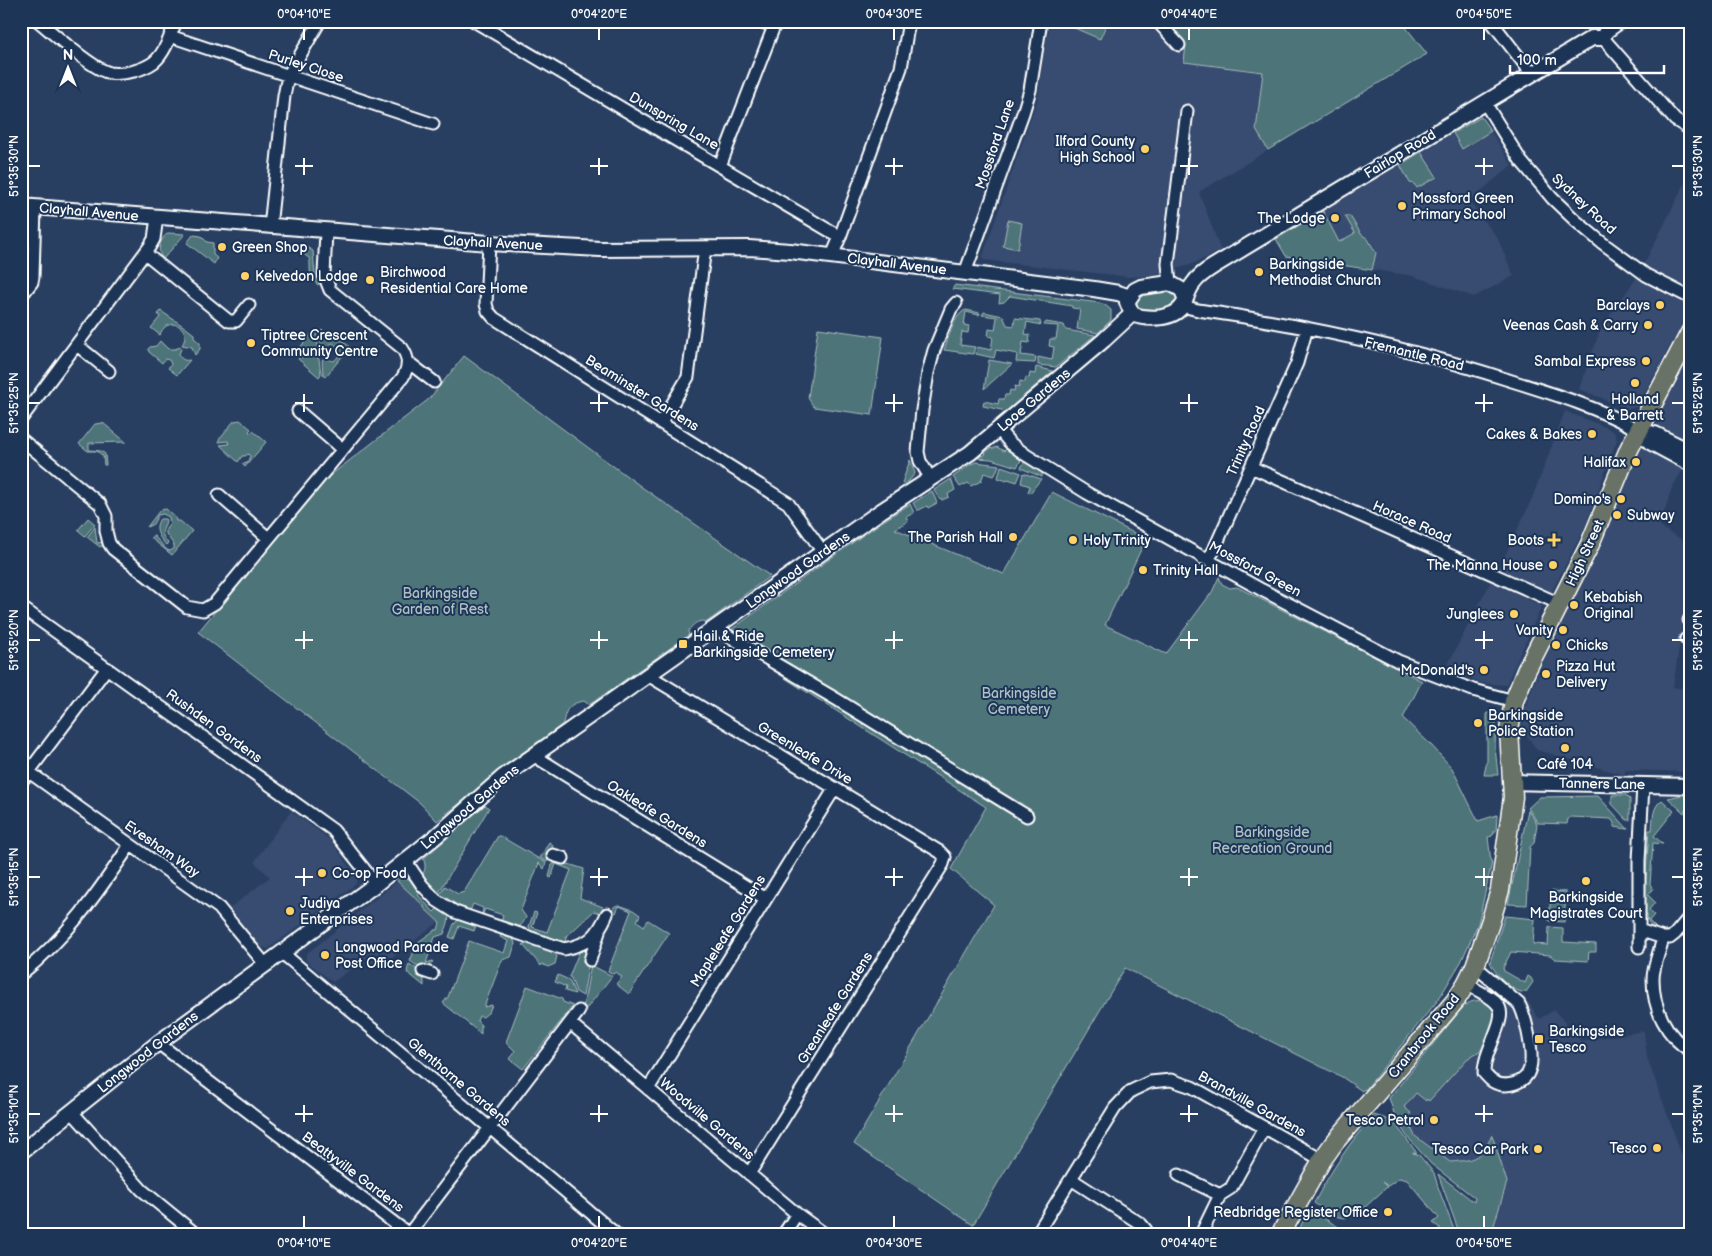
<svg xmlns="http://www.w3.org/2000/svg" width="1712" height="1256" viewBox="0 0 1712 1256" font-family="'Balsamiq Sans',sans-serif">
<style>
.built{fill:#374b6f}
.green{fill:#4d7579;stroke:#a6babc}
.lines{fill:none;stroke-linecap:round;stroke-linejoin:round}
.minor-casing{stroke:#fff;stroke-width:15}
.tertiary-casing{stroke:#fff;stroke-width:18}
.primary-casing{stroke:#fff;stroke-width:21}
.minor{stroke:#1d3557;stroke-width:11}
.tertiary{stroke:#1d3557;stroke-width:14}
.primary{stroke:#697266;stroke-width:18}
.ticks{fill:none;stroke:#fff;stroke-width:2}
.poi-dot{fill:#ffd166;stroke:#1d3557;stroke-width:2}
.labels{text-anchor:middle;dominant-baseline:central;stroke-width:4;stroke-linejoin:round;paint-order:stroke}
.street-label{font-size:14px;fill:#fff;stroke:#1d3557}
.poi-label{font-size:14px;fill:#fff;stroke:#1d3557;text-anchor:end}
.park-label{font-size:14px;fill:#afc1c3;stroke:#1d3557}
.neatline{fill:none;stroke:#fff;stroke-width:2}
.ticks-label{font-size:12px;text-anchor:middle;fill:#fff}
</style>
<rect width="100%" height="100%" fill="#293f62"/>
<filter id="ink" filterUnits="userSpaceOnUse"><feTurbulence type="fractalNoise" baseFrequency=".02" numOctaves="2"/><feDisplacementMap in="SourceGraphic" scale="10" xChannelSelector="R" yChannelSelector="G"/><feConvolveMatrix kernelMatrix="1 2 1 2 8 2 1 2 1" color-interpolation-filters="sRGB"/></filter>
<g filter="url(#ink)">
<path class="built" d="M1051,21H1401L1427,54L1199,192L1221,251L1190,265L1169,271L1149,276L1129,277L984,260L982,258L1038,98L1044,49Z
M1479,117L1482,118L1512,165L1469,201L1497,237L1514,276L1474,297L1413,276L1286,256L1276,239Z
M1691,171V290L1643,266Z
M1637,277L1691,308L1637,407L1628,409L1579,389L1601,328Z
M1691,352V443L1660,428L1657,423L1658,416Z
M1565,411L1608,428L1615,433L1617,440L1585,527L1551,593L1498,570L1531,501Z
M1649,447L1683,469L1671,490L1660,527L1691,545V569L1673,687L1691,690V772L1626,770L1624,775L1537,750L1525,733L1522,722L1525,708L1533,686L1606,519L1637,453L1641,449Z
M1491,581L1542,606L1506,685L1481,683L1447,666Z
M291,811L331,840L357,879L356,884L268,949L258,946L230,908L270,877L254,862Z
M399,880L439,922L377,969L367,958L333,982L306,961V954Z
M1497,975L1529,1003L1539,1019L1554,1010L1581,1041L1644,1031L1647,1057L1691,1181V1235H1491L1507,1182L1491,1136L1486,1149L1471,1160L1450,1162L1415,1136L1401,1106L1469,1009Z"/>
<path class="green" d="M1058,21H1108L1100,39Z
M1165,21H1401L1427,54L1268,150L1256,130L1263,72L1184,62L1186,45Z
M1481,117L1491,131L1462,149L1453,133Z
M1421,152L1437,177L1417,188L1414,184L1410,183L1400,165Z
M1323,211L1339,242L1355,233L1345,216H1350L1361,234L1368,239L1376,253L1372,270L1286,256L1276,239Z
M1008,220L1022,223L1018,249L1003,246Z
M168,233L185,234L163,259C156,251 160,239 168,233Z
M193,235L201,236L207,242L213,243V255L217,258L214,264L187,243Z
M291,244L303,245L313,251L315,275L319,284L318,285C309,277 310,270 310,259Z
M955,285L1100,303L1105,305L1111,310V320L1098,333L1077,329L1080,309L1072,308V306L1010,296L1004,302L999,303L1000,295L952,289Z
M1170,290L1177,293L1178,300C1167,312 1154,311 1140,310L1134,304C1142,290 1156,290 1170,290Z
M966,310L980,313L979,315L966,312L964,325L969,326L968,333L962,332L960,345L975,347L973,354L944,350C948,339 955,313 966,310Z
M161,311C172,319 183,325 194,334V338L200,343V349L195,355L192,347L182,345C194,326 166,315 160,335L151,328L160,317L158,314Z
M984,312L1003,316L1007,325L1014,326L1015,318L1040,321L1041,325L1027,322L1025,334L1030,335L1029,343L1023,342L1021,355L1036,357L1035,363L1016,362L1017,354L996,350L994,358L976,354L977,347L991,350L993,337L988,336L989,329L995,330L997,317L982,315Z
M1046,322L1064,325L1066,330L1095,335L1056,367L1038,365V357L1052,360L1054,347L1049,346L1050,339H1056L1058,326L1044,325Z
M818,328L883,337L872,415L814,407L808,398Z
M322,330L326,334L332,332L350,347L326,376L323,374L322,360L326,356L329,360L333,361C342,357 340,346 332,343L328,346L326,350L321,347L320,332Z
M314,331L317,333L318,347L314,352L299,353L297,351Z
M160,341L168,349H175L180,347L181,349L179,354C181,360 185,361 190,360L177,375L168,368L171,364L169,360L165,359L162,363L149,352L148,349L150,347L156,346Z
M314,355L319,359L321,374L319,377L298,359L300,357Z
M464,356L643,488L770,576L707,622C699,619 693,624 688,631L689,635L589,705L584,701C569,703 565,710 563,724L437,821L420,803L198,632L323,481L429,399Z
M989,360L1012,364L984,389Z
M1036,367L1053,371L1006,411L983,406L984,401L998,404L999,399H1004L1005,395H1009L1010,390L1014,391L1015,386L1019,387L1020,381L1025,382L1026,377L1029,378L1030,373L1035,374Z
M240,420L251,429L249,431L250,433L253,431L266,442L245,467L242,464L247,463L250,456L248,454L245,456H242L238,462L220,445L229,444L228,441L219,442V439L234,421Z
M103,423L126,442L89,443V450L101,451L105,454L106,465H104L103,456L97,451H88L79,444L95,424Z
M997,447L1004,451L1006,449L1021,460L1017,467L991,459L978,458L982,455L983,456L986,454L985,453L991,448L992,449Z
M910,460L915,473L909,481L904,484L902,483Z
M976,462L999,465L995,475L993,476L984,473L981,481L971,486L968,483L960,487L953,477L971,464Z
M1024,462L1042,472V477L1021,468Z
M1001,466L1021,473L1017,482L1008,479L1007,481L998,478Z
M1023,473L1041,479L1030,493L1028,492L1030,486L1021,483Z
M951,479L955,490L948,494L949,497L942,500L939,499L934,490Z
M932,491L937,503L928,508L927,506L919,510H917L913,503Z
M1052,492L1146,539L1105,625L1166,654L1212,592L1219,577L1222,584L1230,588L1237,587L1422,681L1403,718L1431,745L1452,768L1478,821L1497,815L1496,831H1494V834L1492,835V836L1488,837L1491,862H1492L1478,924L1461,962L1438,1000L1365,1090L1364,1089L1362,1091L1342,1077L1125,968L973,1225L854,1144L994,905L951,869L986,807L721,637L880,523L910,504L914,513L906,517L908,521L895,529L1004,574Z
M166,509L175,517L176,521H180L192,531L172,555L152,539V536H154L167,550L170,551L174,549V545L166,534V529L170,524L169,517L163,514L158,515L153,524L147,527L160,510Z
M88,518L95,524L85,536L78,530Z
M160,519H165L166,520C164,532 158,531 168,543L166,545C159,537 153,529 160,519Z
M95,527L97,543L104,542V545L100,547L87,537Z
M1487,713H1496L1495,747L1498,775H1484L1487,761Z
M1612,795H1626L1630,799V820H1627L1612,804Z
M1682,795H1689L1691,797L1690,806L1684,813L1668,798Z
M1598,796L1628,829L1614,827V823L1611,819L1571,817L1568,819L1567,824L1538,823L1528,808L1540,797Z
M1662,800L1674,811L1654,836L1663,844L1653,843L1650,884L1653,889L1648,895L1655,902L1649,910L1654,915L1649,921L1656,928C1649,925 1647,923 1647,915L1645,912V887L1649,830H1652C1653,819 1652,807 1662,800Z
M485,805L489,808L438,894L421,875C426,872 426,863 423,859Z
M1528,810L1537,824L1534,843L1530,847L1527,905L1508,904Z
M498,836H500L546,863L544,869L539,863L521,910L526,917C520,932 513,927 501,922L503,915L485,909L482,916L483,908L473,904L470,911L439,896L445,886L458,894L464,892Z
M549,842L553,845L547,862L540,858Z
M559,861L584,869L580,898L603,907L601,913L594,911L566,937L565,945L531,933L529,926L534,912L537,913L532,927L547,932L571,870L556,864L551,878L549,877L552,865Z
M403,877L415,881L423,891L418,895L434,912L440,906C453,916 449,920 444,934L435,937L426,963L433,961C427,973 419,967 410,961L414,951L411,947L435,930H438L440,923L424,908V906L397,881Z
M1551,891L1566,892L1564,922L1549,921Z
M619,905L633,910L640,915L637,921L644,926L648,920L669,933L629,994L616,984L622,977L616,972L613,974L608,971L631,911L619,906L616,913L610,911L615,906Z
M1505,916L1535,919L1533,944L1548,945L1549,927L1563,928V942L1596,944V952H1589L1588,961L1555,959L1550,955L1511,952L1503,968L1504,971L1525,983L1528,976L1531,978L1533,982L1526,992C1515,995 1494,973 1490,962Z
M460,918L477,923L474,931L459,926L454,939L449,937L454,924Z
M502,931L513,937L515,944L511,957L502,960L484,1007L492,1005L489,1012L483,1017L479,1016L477,1021L481,1025V1034L443,1003L448,997L469,941L504,953L508,941L500,937Z
M526,942C535,942 553,948 557,956L555,964L548,967L542,964L541,966L523,945Z
M589,945V963L583,996L576,992L571,978L569,977L579,952Z
M409,964C418,969 425,975 424,986L407,972Z
M591,965L612,976L587,1008L583,1007Z
M558,975L569,980L575,994L565,991L566,987L555,982Z
M527,986L562,999L563,1002L573,1006L523,1069L510,1059L515,1051L506,1042Z
M1484,999L1491,1003L1495,1012V1018L1484,1048L1467,1059L1429,1101L1427,1099L1426,1101L1416,1093L1404,1107L1411,1113L1407,1119L1415,1136L1450,1162C1474,1160 1481,1159 1492,1135L1507,1182L1491,1235H1460L1438,1174L1474,1202L1475,1198L1431,1164L1406,1135L1396,1119L1389,1098L1464,1006C1471,1001 1475,1000 1483,1001Z
M1374,1115L1393,1121L1417,1153L1413,1152V1153L1419,1155L1434,1173L1438,1187L1456,1235H1435L1440,1228L1433,1223L1439,1218L1407,1180L1399,1178L1388,1186L1382,1182L1387,1187L1363,1209L1351,1216V1212H1350L1349,1217C1338,1221 1323,1209 1314,1203C1331,1171 1350,1141 1374,1115Z
M1309,1210H1310L1352,1235H1296Z"/>
<g class="lines">
<g class="minor-casing">
<path id="minor" d="M38,21C53,33 93,70 110,73C124,75 143,70 154,62C165,53 171,34 176,21
M474,21L840,237L832,256
M758,21L775,26
M1157,21L1179,45
M1491,21L1532,74
M170,36L433,124
M1603,38L1675,120L1691,130
M1485,103L1521,161L1552,198L1576,221L1601,242L1646,275L1691,298
M720,166L776,21
M270,227L284,96L288,76L320,21
M840,237L901,68L909,21
M489,243L486,304L488,311L494,318L788,503L823,552
M145,253L229,321H236L249,305
M965,273L1023,113L1030,90L1041,21
M1170,283L1168,264L1187,111
M21,296L32,282L33,277L35,207
M1182,306L1198,310C1305,325 1412,348 1515,382C1557,395 1599,408 1638,430
M77,345L109,371
M408,362L434,382
M298,411L342,449
M21,419L150,246L154,239L157,217
M661,423L688,377L705,248
M999,430L1010,443L1026,455L1087,493L1262,590L1398,661L1473,690L1514,701
M21,439L100,504L106,516V531L109,543L113,549L187,607L203,610L215,603L403,377C409,366 409,358 402,348L330,290L324,275L326,231
M1251,467L1560,604
M931,479L920,461L918,452L922,410L928,373L934,350L951,309L956,303
M219,495L268,538
M1202,558L1209,557L1213,552L1297,363L1307,328
M21,607L333,830L376,884
M1689,620H1691
M715,628L836,699L1027,816
M1686,639L1691,640
M648,675L940,852L945,857L943,864L749,1174
M533,755L766,899
M29,772L219,908L265,964
M21,782L107,668
M553,855L563,858
M405,860L422,885L436,900L455,912L564,949C589,944 597,937 607,914
M1639,930L1663,938H1670L1675,934L1691,915
M1663,938C1660,951 1653,966 1653,979C1653,1008 1666,1037 1691,1051
M1639,947V861L1643,785
M281,952L617,1235
M590,960L599,932
M423,971L432,974
M21,974C66,939 99,891 130,845
M1466,984C1509,1007 1506,1006 1489,1050C1486,1058 1484,1064 1484,1073C1487,1076 1489,1079 1492,1081C1505,1089 1526,1084 1530,1068C1534,1054 1526,1017 1519,1004L1475,966
M570,1023L797,1214L826,1235
M158,1043L410,1235
M648,1089L835,788
M72,1112L142,1190L197,1235
M1179,1175L1220,1195L1231,1188L1264,1128
M1071,1179L1141,1224L1146,1230L1148,1235
M1203,1230L1220,1195
M408,1235L579,1011
M783,1235L797,1214
M1036,1235L1115,1108L1131,1091L1150,1082L1171,1080L1192,1087L1322,1160"/>
</g>
<g class="tertiary-casing">
<path id="tertiary" d="M21,206L489,243L600,249L749,248L790,251L1094,289L1118,293L1130,297
M1185,298L1182,290L1170,283L1141,287L1135,290L1127,302L1132,314C1147,320 1174,320 1183,305C1187,298 1188,290 1193,284C1198,276 1206,271 1214,266L1592,38H1603L1606,31L1620,21
M1638,430L1650,442L1691,464
M1641,431L1655,434L1691,452
M1512,782L1691,786
M21,1152L158,1043L376,884L435,837L503,777L881,511L970,453L1104,340L1132,314"/>
</g>
<g class="primary-casing">
<path id="primary" d="M1280,1235L1322,1160L1334,1143L1455,1001L1466,984L1475,966L1490,923L1500,890L1513,797L1509,730L1514,701L1526,671L1590,544L1629,449L1691,331"/>
</g>
<use href="#minor" class="minor"/>
<use href="#tertiary" class="tertiary"/>
<use href="#primary" class="primary"/>
</g>
</g>
<path class="ticks" d="M304,28V40M599,28V40M894,28V40M1189,28V40M1484,28V40M304,158V175M599,158V175M894,158V175M1189,158V175M1484,158V175M28,166H40M295,166H313M590,166H608M885,166H903M1180,166H1198M1475,166H1493M1672,166H1684M304,394V412M599,394V412M894,394V412M1189,394V412M1484,394V412M28,403H40M295,403H313M590,403H608M885,403H903M1180,403H1198M1475,403H1493M1672,403H1684M304,631V649M599,631V649M894,631V649M1189,631V649M1484,631V649M28,640H40M295,640H313M590,640H608M885,640H903M1180,640H1198M1475,640H1493M1672,640H1684M304,868V886M599,868V886M894,868V886M1189,868V886M1484,868V886M28,877H40M295,877H313M590,877H608M885,877H903M1180,877H1198M1475,877H1493M1672,877H1684M304,1105V1122M599,1105V1122M894,1105V1122M1189,1105V1122M1484,1105V1122M28,1114H40M295,1114H313M590,1114H608M885,1114H903M1180,1114H1198M1475,1114H1493M1672,1114H1684M304,1216V1228M599,1216V1228M894,1216V1228M1189,1216V1228M1484,1216V1228"/>
<g class="poi-dot">
<circle cx="1145" cy="149" r="5"/>
<circle cx="1402" cy="206" r="5"/>
<circle cx="1335" cy="218" r="5"/>
<circle cx="222" cy="247" r="5"/>
<circle cx="1259" cy="272" r="5"/>
<circle cx="245" cy="276" r="5"/>
<circle cx="370" cy="280" r="5"/>
<circle cx="1660" cy="305" r="5"/>
<circle cx="1648" cy="325" r="5"/>
<circle cx="251" cy="343" r="5"/>
<circle cx="1646" cy="361" r="5"/>
<circle cx="1635" cy="383" r="5"/>
<circle cx="1592" cy="434" r="5"/>
<circle cx="1636" cy="462" r="5"/>
<circle cx="1621" cy="499" r="5"/>
<circle cx="1617" cy="515" r="5"/>
<circle cx="1013" cy="537" r="5"/>
<circle cx="1073" cy="540" r="5"/>
<path d="M1551.5 532.5h5v5h5v5h-5v5h-5v-5h-5v-5h5z"/>
<circle cx="1553" cy="565" r="5"/>
<circle cx="1143" cy="570" r="5"/>
<circle cx="1574" cy="605" r="5"/>
<circle cx="1514" cy="614" r="5"/>
<circle cx="1563" cy="630" r="5"/>
<rect x="678" y="639" width="10" height="10" rx="2.5"/>
<circle cx="1556" cy="645" r="5"/>
<circle cx="1484" cy="670" r="5"/>
<circle cx="1546" cy="674" r="5"/>
<circle cx="1478" cy="723" r="5"/>
<circle cx="1565" cy="748" r="5"/>
<circle cx="322" cy="873" r="5"/>
<circle cx="1586" cy="881" r="5"/>
<circle cx="290" cy="911" r="5"/>
<circle cx="325" cy="955" r="5"/>
<rect x="1534" y="1034" width="10" height="10" rx="2.5"/>
<circle cx="1434" cy="1120" r="5"/>
<circle cx="1657" cy="1148" r="5"/>
<circle cx="1538" cy="1149" r="5"/>
<circle cx="1388" cy="1212" r="5"/>
</g>
<g class="labels">
<g class="street-label">
<text transform="translate(306 66) rotate(18)">Purley Close</text>
<text transform="translate(674 121) rotate(30)">Dunspring Lane</text>
<text transform="translate(995 144) rotate(-71)">Mossford Lane</text>
<text transform="translate(1400 154) rotate(-31)">Fairlop Road</text>
<text transform="translate(1584 204) rotate(43)">Sydney Road</text>
<text transform="translate(89 212) rotate(5)">Clayhall Avenue</text>
<text transform="translate(493 243) rotate(3)">Clayhall Avenue</text>
<text transform="translate(897 264) rotate(7)">Clayhall Avenue</text>
<text transform="translate(1414 354) rotate(14)">Fremantle Road</text>
<text transform="translate(642 393) rotate(32)">Beaminster Gardens</text>
<text transform="translate(1034 400) rotate(-40)">Looe Gardens</text>
<text transform="translate(1246 441) rotate(-66)">Trinity Road</text>
<text transform="translate(1412 522) rotate(24)">Horace Road</text>
<text transform="translate(1585 553) rotate(-65)">High Street</text>
<text transform="translate(1255 569) rotate(28)">Mossford Green</text>
<text transform="translate(798 570) rotate(-35)">Longwood Gardens</text>
<text transform="translate(214 726) rotate(36)">Rushden Gardens</text>
<text transform="translate(805 753) rotate(31)">Greenleafe Drive</text>
<text transform="translate(1602 784) rotate(1)">Tanners Lane</text>
<text transform="translate(470 807) rotate(-40)">Longwood Gardens</text>
<text transform="translate(657 814) rotate(32)">Oakleafe Gardens</text>
<text transform="translate(162 849) rotate(35)">Evesham Way</text>
<text transform="translate(728 931) rotate(-58)">Mapleleafe Gardens</text>
<text transform="translate(835 1008) rotate(-58)">Greanleafe Gardens</text>
<text transform="translate(1424 1036) rotate(-51)">Cranbrook Road</text>
<text transform="translate(148 1052) rotate(-38)">Longwood Gardens</text>
<text transform="translate(459 1082) rotate(40)">Glenthorne Gardens</text>
<text transform="translate(1252 1104) rotate(29)">Brandville Gardens</text>
<text transform="translate(707 1119) rotate(40)">Woodville Gardens</text>
<text transform="translate(353 1172) rotate(37)">Beattyville Gardens</text>
</g>
<g class="poi-label">
<text x="1135" y="141">Ilford County<tspan x="1135" dy="16">High School</tspan></text>
<text x="1412" y="198" text-anchor="start">Mossford Green<tspan x="1412" dy="16">Primary School</tspan></text>
<text x="1325" y="218">The Lodge</text>
<text x="232" y="247" text-anchor="start">Green Shop</text>
<text x="1269" y="264" text-anchor="start">Barkingside<tspan x="1269" dy="16">Methodist Church</tspan></text>
<text x="380" y="272" text-anchor="start">Birchwood<tspan x="380" dy="16">Residential Care Home</tspan></text>
<text x="255" y="276" text-anchor="start">Kelvedon Lodge</text>
<text x="1650" y="305">Barclays</text>
<text x="1638" y="325">Veenas Cash &amp; Carry</text>
<text x="261" y="335" text-anchor="start">Tiptree Crescent<tspan x="261" dy="16">Community Centre</tspan></text>
<text x="1636" y="361">Sambal Express</text>
<text x="1635" y="399" text-anchor="middle">Holland<tspan x="1635" dy="16">&amp; Barrett</tspan></text>
<text x="1582" y="434">Cakes &amp; Bakes</text>
<text x="1626" y="462">Halifax</text>
<text x="1611" y="499">Domino's</text>
<text x="1627" y="515" text-anchor="start">Subway</text>
<text x="1003" y="537">The Parish Hall</text>
<text x="1083" y="540" text-anchor="start">Holy Trinity</text>
<text x="1544" y="540">Boots</text>
<text x="1543" y="565">The Manna House</text>
<text x="1153" y="570" text-anchor="start">Trinity Hall</text>
<text x="1584" y="597" text-anchor="start">Kebabish<tspan x="1584" dy="16">Original</tspan></text>
<text x="1504" y="614">Junglees</text>
<text x="1553" y="630">Vanity</text>
<text x="693" y="636" text-anchor="start">Hail &amp; Ride<tspan x="693" dy="16">Barkingside Cemetery</tspan></text>
<text x="1566" y="645" text-anchor="start">Chicks</text>
<text x="1556" y="666" text-anchor="start">Pizza Hut<tspan x="1556" dy="16">Delivery</tspan></text>
<text x="1474" y="670">McDonald's</text>
<text x="1488" y="715" text-anchor="start">Barkingside<tspan x="1488" dy="16">Police Station</tspan></text>
<text x="1565" y="764" text-anchor="middle">Café 104</text>
<text x="332" y="873" text-anchor="start">Co-op Food</text>
<text x="1586" y="897" text-anchor="middle">Barkingside<tspan x="1586" dy="16">Magistrates Court</tspan></text>
<text x="300" y="903" text-anchor="start">Judiya<tspan x="300" dy="16">Enterprises</tspan></text>
<text x="335" y="947" text-anchor="start">Longwood Parade<tspan x="335" dy="16">Post Office</tspan></text>
<text x="1549" y="1031" text-anchor="start">Barkingside<tspan x="1549" dy="16">Tesco</tspan></text>
<text x="1424" y="1120">Tesco Petrol</text>
<text x="1647" y="1148">Tesco</text>
<text x="1528" y="1149">Tesco Car Park</text>
<text x="1378" y="1212">Redbridge Register Office</text>
</g>
<g class="park-label">
<text x="440" y="593">Barkingside<tspan x="440" dy="16">Garden of Rest</tspan></text>
<text x="1019" y="693">Barkingside<tspan x="1019" dy="16">Cemetery</tspan></text>
<text x="1272" y="832">Barkingside<tspan x="1272" dy="16">Recreation Ground</tspan></text>
</g>
</g>
<rect width="1712" height="1256" fill="none" stroke="#1d3557" stroke-width="55"/>
<g transform="translate(68 68)" stroke="#1d3557" stroke-width="4" paint-order="stroke">
<path d="M0-4L9 19L0 12L-9 19Z" fill="#ffffff"/>
<text y="-8" font-size="14" font-weight="bold" text-anchor="middle" fill="#ffffff">N</text>
</g>
<path d="M1510 65v8h154v-8" fill="none" stroke="#ffffff" stroke-width="2.5"/>
<text x="1517" y="65" font-size="15" fill="#ffffff" stroke="#1d3557" stroke-width="4" paint-order="stroke">100 m</text>
<rect x="28" y="28" width="1656" height="1200" class="neatline"/>
<g class="ticks-label">
<text x="304" y="18">0°04'10"E</text>
<text x="599" y="18">0°04'20"E</text>
<text x="894" y="18">0°04'30"E</text>
<text x="1189" y="18">0°04'40"E</text>
<text x="1484" y="18">0°04'50"E</text>
<text transform="translate(14 166) rotate(-90)" y="4">51°35'30"N</text>
<text transform="translate(1698 166) rotate(-90)" y="4">51°35'30"N</text>
<text transform="translate(14 403) rotate(-90)" y="4">51°35'25"N</text>
<text transform="translate(1698 403) rotate(-90)" y="4">51°35'25"N</text>
<text transform="translate(14 640) rotate(-90)" y="4">51°35'20"N</text>
<text transform="translate(1698 640) rotate(-90)" y="4">51°35'20"N</text>
<text transform="translate(14 877) rotate(-90)" y="4">51°35'15"N</text>
<text transform="translate(1698 877) rotate(-90)" y="4">51°35'15"N</text>
<text transform="translate(14 1114) rotate(-90)" y="4">51°35'10"N</text>
<text transform="translate(1698 1114) rotate(-90)" y="4">51°35'10"N</text>
<text x="304" y="1247">0°04'10"E</text>
<text x="599" y="1247">0°04'20"E</text>
<text x="894" y="1247">0°04'30"E</text>
<text x="1189" y="1247">0°04'40"E</text>
<text x="1484" y="1247">0°04'50"E</text>
</g>
</svg>
